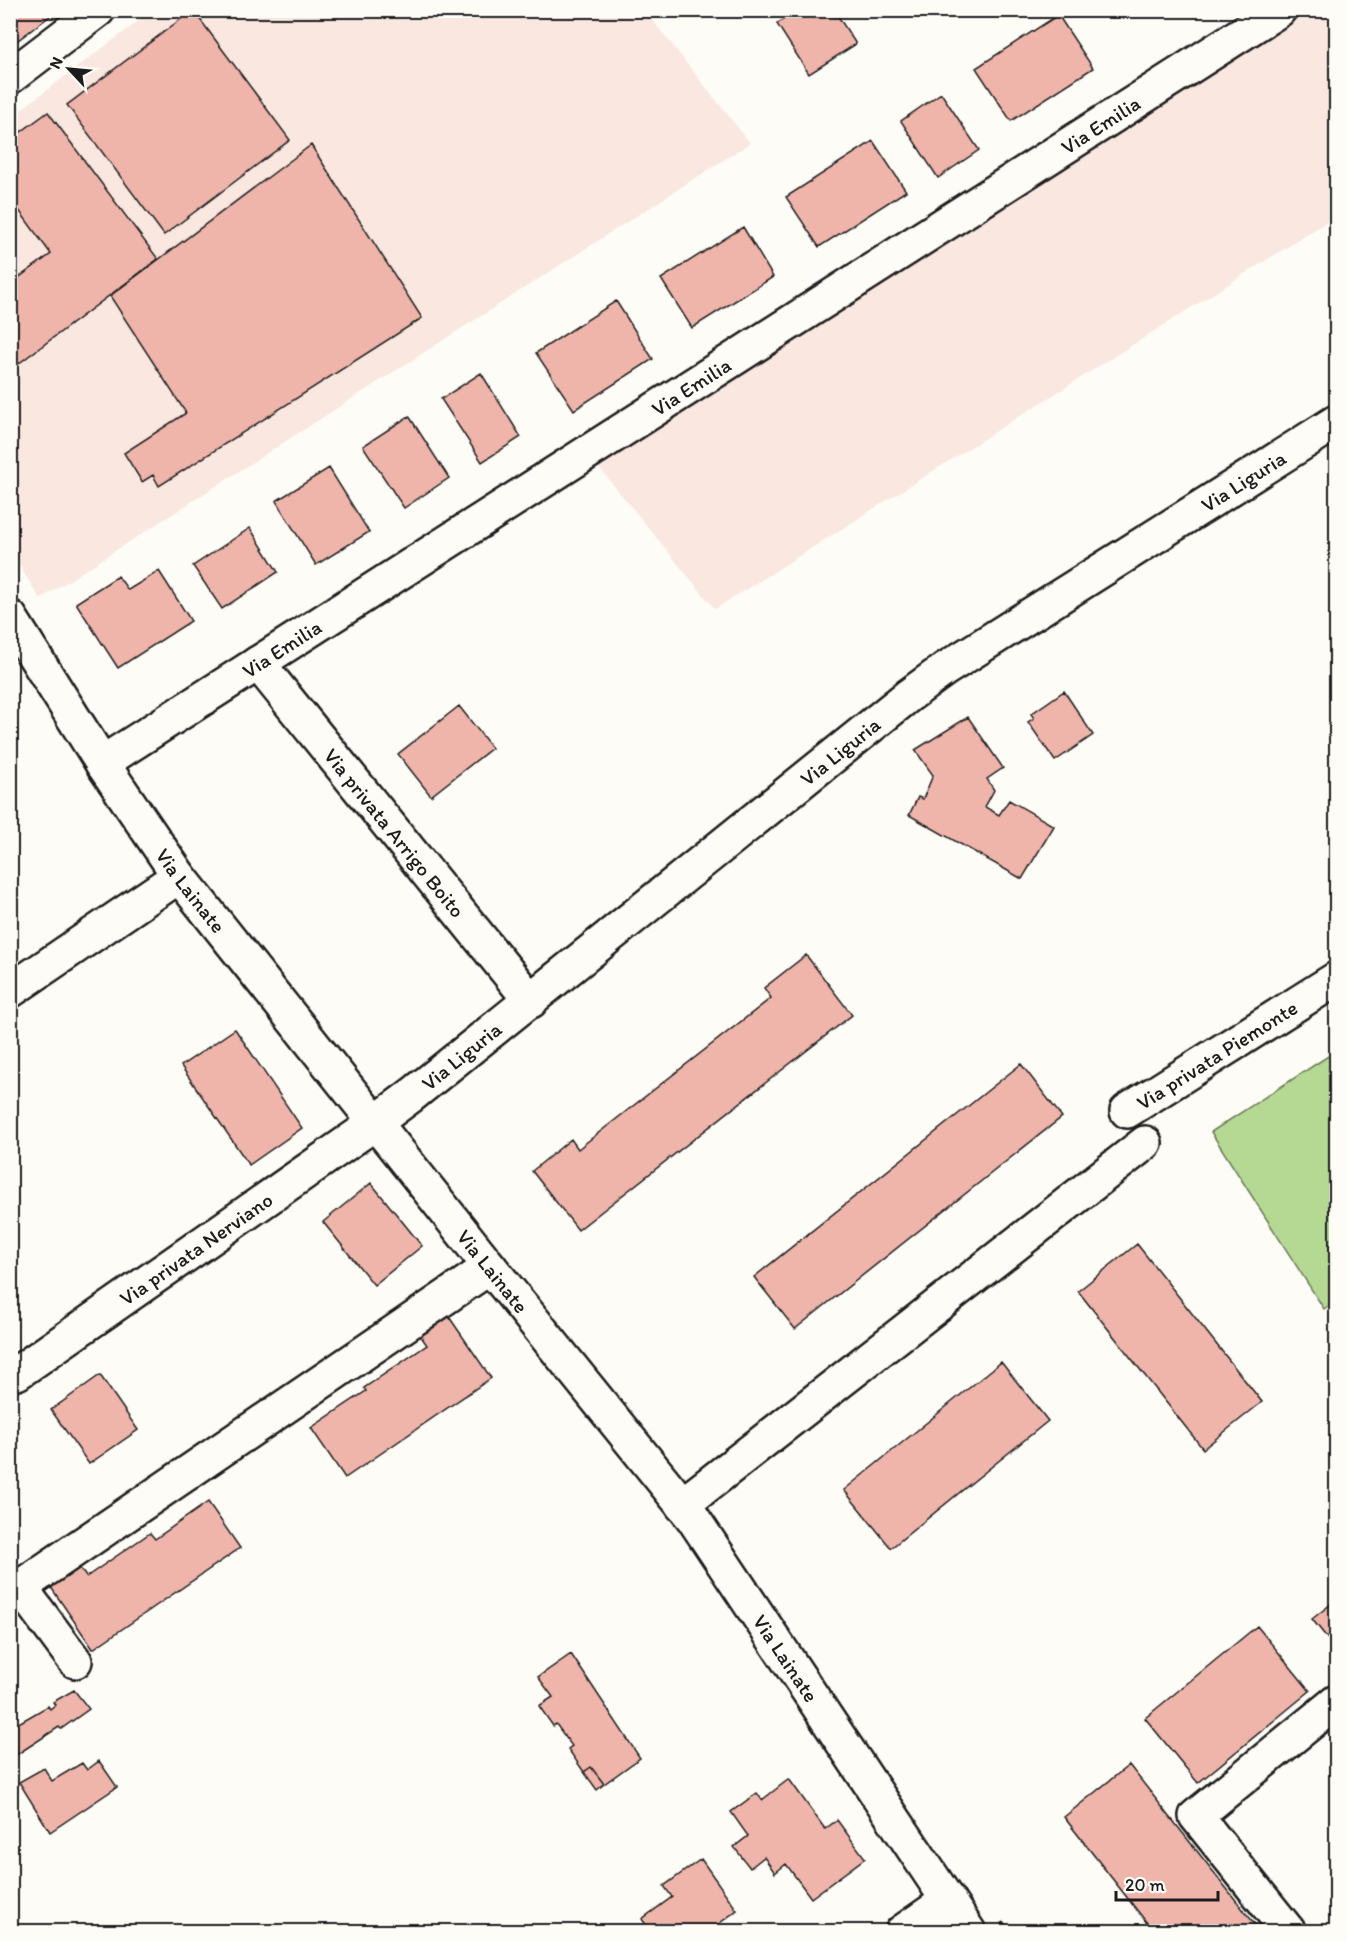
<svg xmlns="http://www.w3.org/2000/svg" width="1347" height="1942" viewBox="0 0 1347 1942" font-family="Itim,sans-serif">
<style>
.built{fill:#f9e7e0}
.green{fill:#b5d993;stroke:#687a58;stroke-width:1.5}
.building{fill:#efb5ab;stroke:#1c1c1c;stroke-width:1.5}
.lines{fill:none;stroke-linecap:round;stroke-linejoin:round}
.minor-casing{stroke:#1c1c1c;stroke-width:38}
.path{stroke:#1c1c1c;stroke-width:4;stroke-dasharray:4.5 4.5;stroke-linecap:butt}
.minor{stroke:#fdfcf7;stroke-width:33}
.labels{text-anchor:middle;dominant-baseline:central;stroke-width:4.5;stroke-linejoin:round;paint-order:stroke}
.street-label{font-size:21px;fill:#1c1c1c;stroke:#fdfcf7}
</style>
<rect width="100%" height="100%" fill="#fdfcf7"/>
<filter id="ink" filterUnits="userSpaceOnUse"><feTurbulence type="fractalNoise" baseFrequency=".0167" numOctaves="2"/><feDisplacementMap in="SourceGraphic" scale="12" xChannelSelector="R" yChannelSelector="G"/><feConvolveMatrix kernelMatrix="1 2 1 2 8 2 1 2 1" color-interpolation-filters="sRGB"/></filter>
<g filter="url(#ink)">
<path class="built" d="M152,11H645L750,143L40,599L11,552V117Z
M1284,11H1336V216L715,609L588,454Z"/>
<path class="green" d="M1336,1051V1301L1324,1309L1211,1132Z"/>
<path class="building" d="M10,10H58L10,46Z
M193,10L290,140L164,235L67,105Z
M797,10H834L856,44L809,74L777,24Z
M1058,15L1093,68L1011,121L976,68Z
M941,93L979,150L938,178L901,121Z
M48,112L158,259L10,370V284L51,254L10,198V140Z
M873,141L906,191L819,247L786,197Z
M311,145L422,318L159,486L153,475L142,482L124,453L186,413L110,296Z
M743,227L773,277L692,328L661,279Z
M616,301L653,359L574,410L536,353Z
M481,373L521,437L482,462L441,399Z
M409,416L449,478L404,508L363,446Z
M329,468L369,532L316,565L276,501Z
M250,528L278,572L222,609L193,566Z
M159,571L191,621L118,668L76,603L118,576L128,590Z
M1064,691L1093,735L1055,761L1028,722L1034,718L1031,714Z
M459,706L492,748L431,796L398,754Z
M968,717L1003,768L987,779L994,790L985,807L999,815L1009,800L1054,826L1022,879L909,815L918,797L923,799L933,775L915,750Z
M806,955L852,1015L578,1230L532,1171L571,1139L578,1149L771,998L764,988Z
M235,1029L302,1128L249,1165L181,1066Z
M1021,1064L1062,1117L795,1329L754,1277Z
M371,1183L422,1246L374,1285L323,1222Z
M1137,1244L1262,1402L1203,1449L1078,1291Z
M443,1308L491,1378L345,1478L311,1428L366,1391L364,1388L427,1345L415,1328Z
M1001,1362L1048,1421L891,1548L844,1490Z
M100,1375L138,1430L89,1464L51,1410Z
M208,1502L240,1548L93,1649L46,1580L75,1561L86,1577L150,1533L155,1539Z
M1336,1600V1649L1312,1619Z
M1257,1626L1310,1691L1198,1783L1145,1718Z
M571,1654L640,1758L604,1784L591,1767L584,1772L568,1749L572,1746L556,1724L553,1726L539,1706L553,1697L538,1677Z
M74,1690L89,1709L61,1729L59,1727L10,1759V1728L48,1706L50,1709L55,1705L53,1702Z
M99,1761L117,1787L50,1832L19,1782L44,1768L52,1781L82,1763L87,1770Z
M1129,1765L1261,1932H1154L1064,1817Z
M591,1767L604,1784L597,1790L584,1772Z
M789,1779L825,1829L837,1820L865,1858L811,1898L786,1864L775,1873L764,1857L750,1868L734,1847L748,1836L731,1812L757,1793L762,1800Z
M701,1859L737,1910L708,1932H651L642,1919L672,1897L664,1886Z"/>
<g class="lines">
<g class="minor-casing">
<g id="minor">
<path d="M10,77L98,10"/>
<path id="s1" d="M10,617L102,763L179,876L490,1267L693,1518L969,1932"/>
<path id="s2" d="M258,663L531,1001"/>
<path id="s3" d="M102,763L1279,10"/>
<path d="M10,991L179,876"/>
<path id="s4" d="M1127,1111L1336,979"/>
<path id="s5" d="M17,1373L361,1133L412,1095L908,696L945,669L1336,422"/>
<path d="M682,1505L1145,1143"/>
<path d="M75,1661L20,1587L490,1267"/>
<path d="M902,1932L948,1900"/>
<path d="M1289,1932L1196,1816L1336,1702"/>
</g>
</g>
<path class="path" d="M1002,1922L1009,1932"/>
<use href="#minor" class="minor"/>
</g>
</g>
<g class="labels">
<g class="street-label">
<text stroke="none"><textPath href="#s3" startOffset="1185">Via Emilia</textPath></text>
<text stroke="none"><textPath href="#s3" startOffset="699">Via Emilia</textPath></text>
<text stroke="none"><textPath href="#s5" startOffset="1518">Via Liguria</textPath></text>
<text stroke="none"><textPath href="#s3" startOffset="213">Via Emilia</textPath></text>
<text stroke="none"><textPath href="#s5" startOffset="1032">Via Liguria</textPath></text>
<text stroke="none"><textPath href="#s2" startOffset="218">Via privata Arrigo Boito</textPath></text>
<text stroke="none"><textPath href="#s1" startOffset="328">Via Lainate</textPath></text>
<text stroke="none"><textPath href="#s4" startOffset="106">Via privata Piemonte</textPath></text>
<text stroke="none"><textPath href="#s5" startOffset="546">Via Liguria</textPath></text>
<text stroke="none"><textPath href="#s5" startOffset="218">Via privata Nerviano</textPath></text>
<text stroke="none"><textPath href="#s1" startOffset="814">Via Lainate</textPath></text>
<text stroke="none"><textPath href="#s1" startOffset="1300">Via Lainate</textPath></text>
</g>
</g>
<rect width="1347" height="1942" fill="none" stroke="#fdfcf7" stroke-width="36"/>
<rect x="18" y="18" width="1311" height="1906" fill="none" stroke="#1c1c1c" stroke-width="2" filter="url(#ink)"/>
<g transform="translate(69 69) rotate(296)" stroke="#fdfcf7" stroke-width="4.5" paint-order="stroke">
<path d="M0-4.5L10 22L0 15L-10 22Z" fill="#1c1c1c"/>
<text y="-9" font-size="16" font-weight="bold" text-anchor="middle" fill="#1c1c1c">N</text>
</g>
<path d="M1116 1891v9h102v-9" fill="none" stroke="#1c1c1c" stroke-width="3"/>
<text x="1125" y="1891" font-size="18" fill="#1c1c1c" stroke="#fdfcf7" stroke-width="4.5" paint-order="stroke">20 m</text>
</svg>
